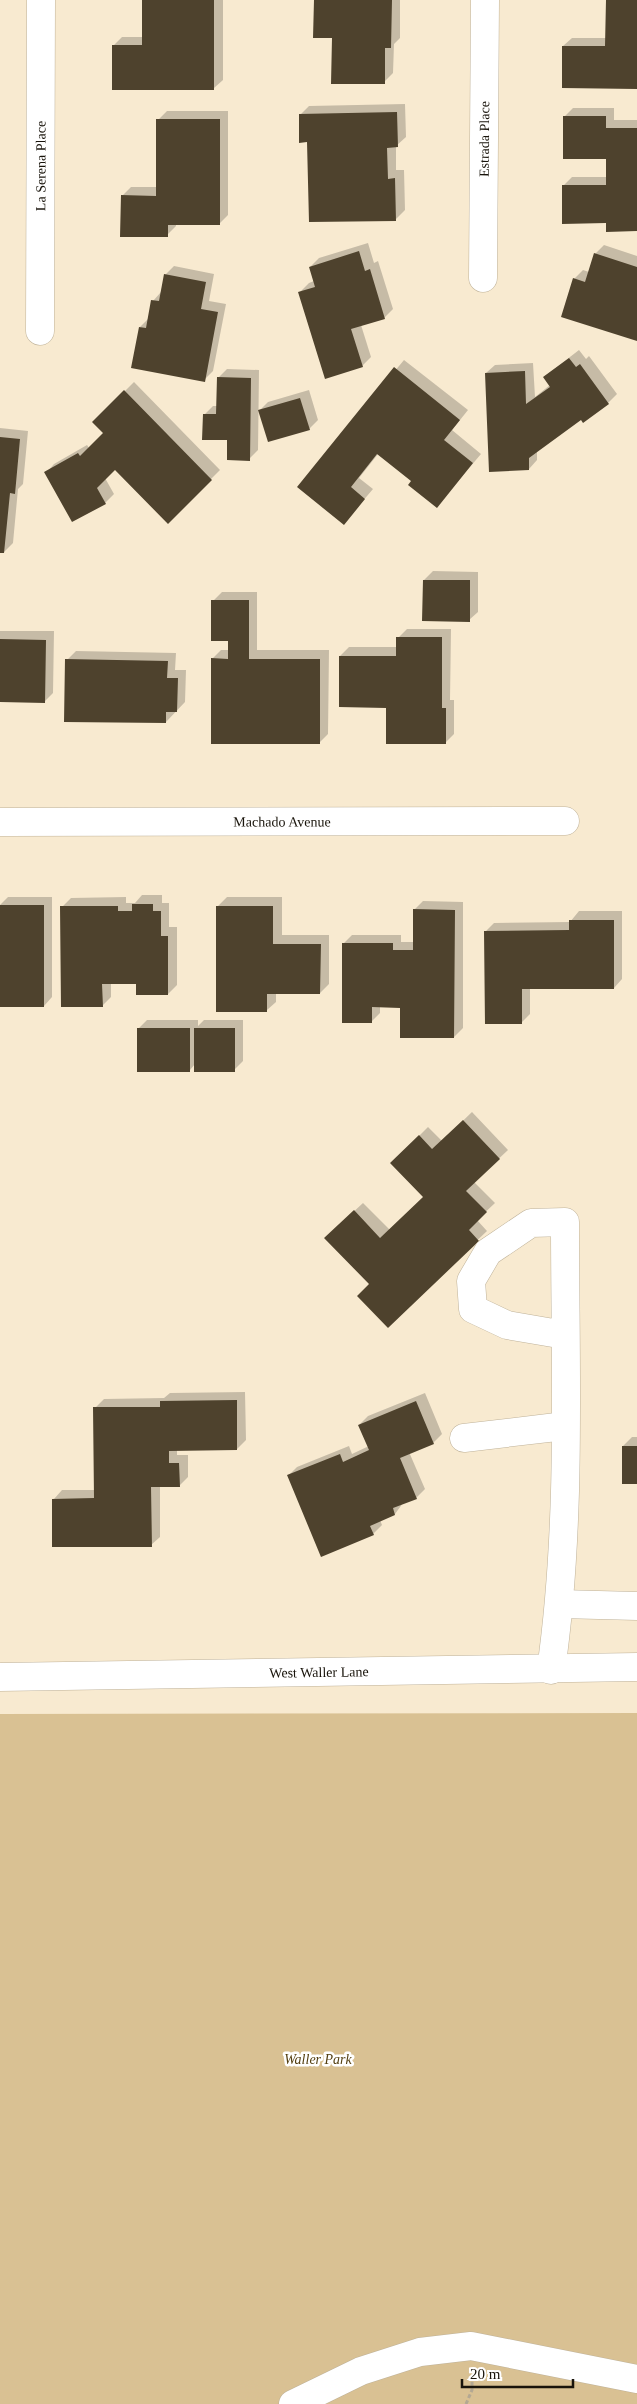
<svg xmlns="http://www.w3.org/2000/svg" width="637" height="2404" viewBox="0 0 637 2404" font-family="Georgia,serif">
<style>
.green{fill:#d9c193}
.shadow{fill:#0003}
.building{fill:#4e422d}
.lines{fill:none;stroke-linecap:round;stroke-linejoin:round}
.minor-casing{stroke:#bfb299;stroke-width:29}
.path{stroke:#b3a893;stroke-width:3;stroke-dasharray:4 2.5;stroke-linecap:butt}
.minor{stroke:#fff;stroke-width:28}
.labels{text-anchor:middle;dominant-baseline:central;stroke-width:5;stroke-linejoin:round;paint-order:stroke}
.street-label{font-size:14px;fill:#19140b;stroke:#fff}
.park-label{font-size:14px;font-style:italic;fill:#543f10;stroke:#fff}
</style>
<rect width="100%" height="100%" fill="#f8ead0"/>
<path class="green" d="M637,1713V2404H0V1714Z"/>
<path class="shadow" d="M144,0H223V80L214,88L113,46L122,37H144Z
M315,0H400V38L394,44L393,73L384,82Z
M607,0H637V88L563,46L572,38H607Z
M405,104L406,137L396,146V170H404L405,210L396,219L308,141L300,115L309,106Z
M573,108H614V120H637V230L608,222L563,186L572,177H607V158L564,117Z
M167,111H228V215L219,224H176V226L167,235L122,196L131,187H157L158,120Z
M368,243L374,263L378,261L393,309L384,318L361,325L371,357L362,366L300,292L309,283L314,281L310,267L319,258Z
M604,245L637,256V339L574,279L583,270L589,272L595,254Z
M174,266L214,274L209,301L226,304L213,371L204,380L140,327L148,319L153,301L161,292L165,275Z
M579,350L586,359L589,356L617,394L608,403L581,418L537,450V460L529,469L486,373L495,365L533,363L535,397L550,385L544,377Z
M404,360L468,410L452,430L481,454L437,506L412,481L378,454L359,478L373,489L344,523L299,486Z
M227,369L259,370L258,450L249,459L204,415L213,406H218V378Z
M134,382L220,470L168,522L115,468L105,478L114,494L105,503L73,521L46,473L54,464L87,445L89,448L105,433L94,422Z
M309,390L318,420L309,429L260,410L268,402Z
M0,428L28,431L23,484L18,489L13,543L4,552H0Z
M433,571L478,572V612L469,620L424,580Z
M222,592H257V650H329L328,734L319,743L212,659L221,650H229V640L213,601Z
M407,629H451L450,700H454V734L445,743L388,707L340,656L349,647H398V638Z
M0,631H54L53,693L44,702L0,701Z
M76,651L176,653L175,670H186L185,702L166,722L67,660Z
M142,895H162V903H169V927H177V985L168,994L137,983H111V997L102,1006L62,907L71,898L126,897V903H135Z
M8,897H52V997L44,1006H0V905Z
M227,897H282V935H329V984L320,993H276V1002L267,1010L218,906Z
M423,901L463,902V1028L454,1037L401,1007L380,1006V1013L371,1022L343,944L352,935H401V942H414V910Z
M579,911H622V979L614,988H530V1014L521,1023L486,931L494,923L570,922Z
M147,1020H198V1026L204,1020H243V1061L234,1070L195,1064L190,1070L138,1029Z
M472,1112L508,1150L474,1182L495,1203L477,1220L487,1231L388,1326L370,1284L335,1229L363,1203L390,1230L424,1197L392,1163L428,1127L442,1141Z
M245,1392L246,1440L237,1449L177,1450V1455H188V1477L179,1486H160V1537L151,1545L54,1499L62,1490H95V1408L104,1399L164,1398L170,1393Z
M425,1393L442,1434L433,1443L409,1452L425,1489L416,1498L403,1503L395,1514L380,1520L382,1525L373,1534L289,1475L297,1467L349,1446L352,1454L369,1446L359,1425L368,1416Z
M632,1437H637V1483L623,1446Z"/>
<path class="building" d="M142,0H214V90H112V45H142Z
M314,0H392L391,48H385V84H331L332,38H313Z
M606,0H637V89L562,88V46H605Z
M397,112L398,147L387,148L388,179L395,178L396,221L309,222L307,142L299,143V114Z
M563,116H606V128H637V231L606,232V223L562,224V185H606V159H563Z
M156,119H220V225H168V237H120L121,195L156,196Z
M359,251L365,271L370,269L385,319L351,329L363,367L325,379L298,292L315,287L309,267Z
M594,253L637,267V341L561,317L573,278L585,282Z
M164,274L206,282L201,309L218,312L205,382L131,368L139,327L146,328L151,300L159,301Z
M569,358L576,367L580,364L609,404L583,423L581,420L529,458V470L489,472L485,373L525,371L526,404L550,387L543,377Z
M394,367L460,420L444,440L473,463L437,508L408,485L411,481L377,454L351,487L365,499L344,525L297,487Z
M217,377L251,378L250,461L227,460V440H202L203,414H216Z
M124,390L212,480L168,524L115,470L97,488L106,504L72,522L44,472L78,453L80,456L103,433L92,422Z
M300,398L310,430L268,442L258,410Z
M0,437L20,439L15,494L10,493L4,553H0Z
M423,580H470V622L422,621Z
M211,600H249V659H320V744H211V658L228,659V641H211Z
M396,637H442V708H446V744H386V708L339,707V656H396Z
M0,639L46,640L45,703L0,702Z
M65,659L168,661L167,678H178L177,712H166V723L64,722Z
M132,904H153V911H161V936H168V995H136V984H102L103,1007H61L60,906H118V911H132Z
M0,905H44V1007H0Z
M216,906H273V944H321L320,994H267V1012H216Z
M413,909L455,910L454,1038H400V1008L372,1007V1023H342V943H393V950H413Z
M569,920H614V989H522V1024H485L484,931L569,930Z
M137,1028H190V1072H137Z
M194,1028H235V1072H194Z
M463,1120L500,1159L466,1191L487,1212L469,1230L479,1241L388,1328L357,1296L369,1284L324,1238L354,1210L380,1238L423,1197L390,1163L419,1135L432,1149Z
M237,1400V1450L169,1451V1463H179L180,1487H151L152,1547H52V1499L94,1498L93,1407H160V1401Z
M416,1401L434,1444L400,1458L417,1499L393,1508L395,1515L370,1526L374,1535L321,1557L287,1475L340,1454L343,1462L369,1450L358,1425Z
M622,1446H637V1484H622Z"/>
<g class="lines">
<g class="minor-casing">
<g id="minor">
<path id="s1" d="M483,278L485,0"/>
<path id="s2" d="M40,331L41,0"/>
<path id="s3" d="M0,822L565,821"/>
<path d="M464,1438L565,1426"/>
<path d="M560,1604L637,1606"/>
<path d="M551,1670C572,1522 565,1371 565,1222L531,1223L488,1252L471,1281L473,1309L507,1325L565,1335"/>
<path id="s4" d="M0,1677L637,1667"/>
<path d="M293,2404L361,2371L420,2352L471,2346L637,2379"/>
</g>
</g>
<path class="path" d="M466,2404L472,2390V2381"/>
<use href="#minor" class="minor"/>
</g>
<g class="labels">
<g class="street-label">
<text stroke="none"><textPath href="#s1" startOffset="139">Estrada Place</textPath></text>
<text stroke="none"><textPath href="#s2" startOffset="165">La Serena Place</textPath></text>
<text stroke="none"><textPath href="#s3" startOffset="282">Machado Avenue</textPath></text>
<text stroke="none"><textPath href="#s4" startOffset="319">West Waller Lane</textPath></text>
</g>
<g class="park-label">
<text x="318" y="2059">Waller Park</text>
</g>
</g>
<path d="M462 2379v8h111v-8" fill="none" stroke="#19140b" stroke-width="2.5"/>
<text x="470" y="2379" font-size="15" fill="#19140b" stroke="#ffffff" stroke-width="4" paint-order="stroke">20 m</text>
</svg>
